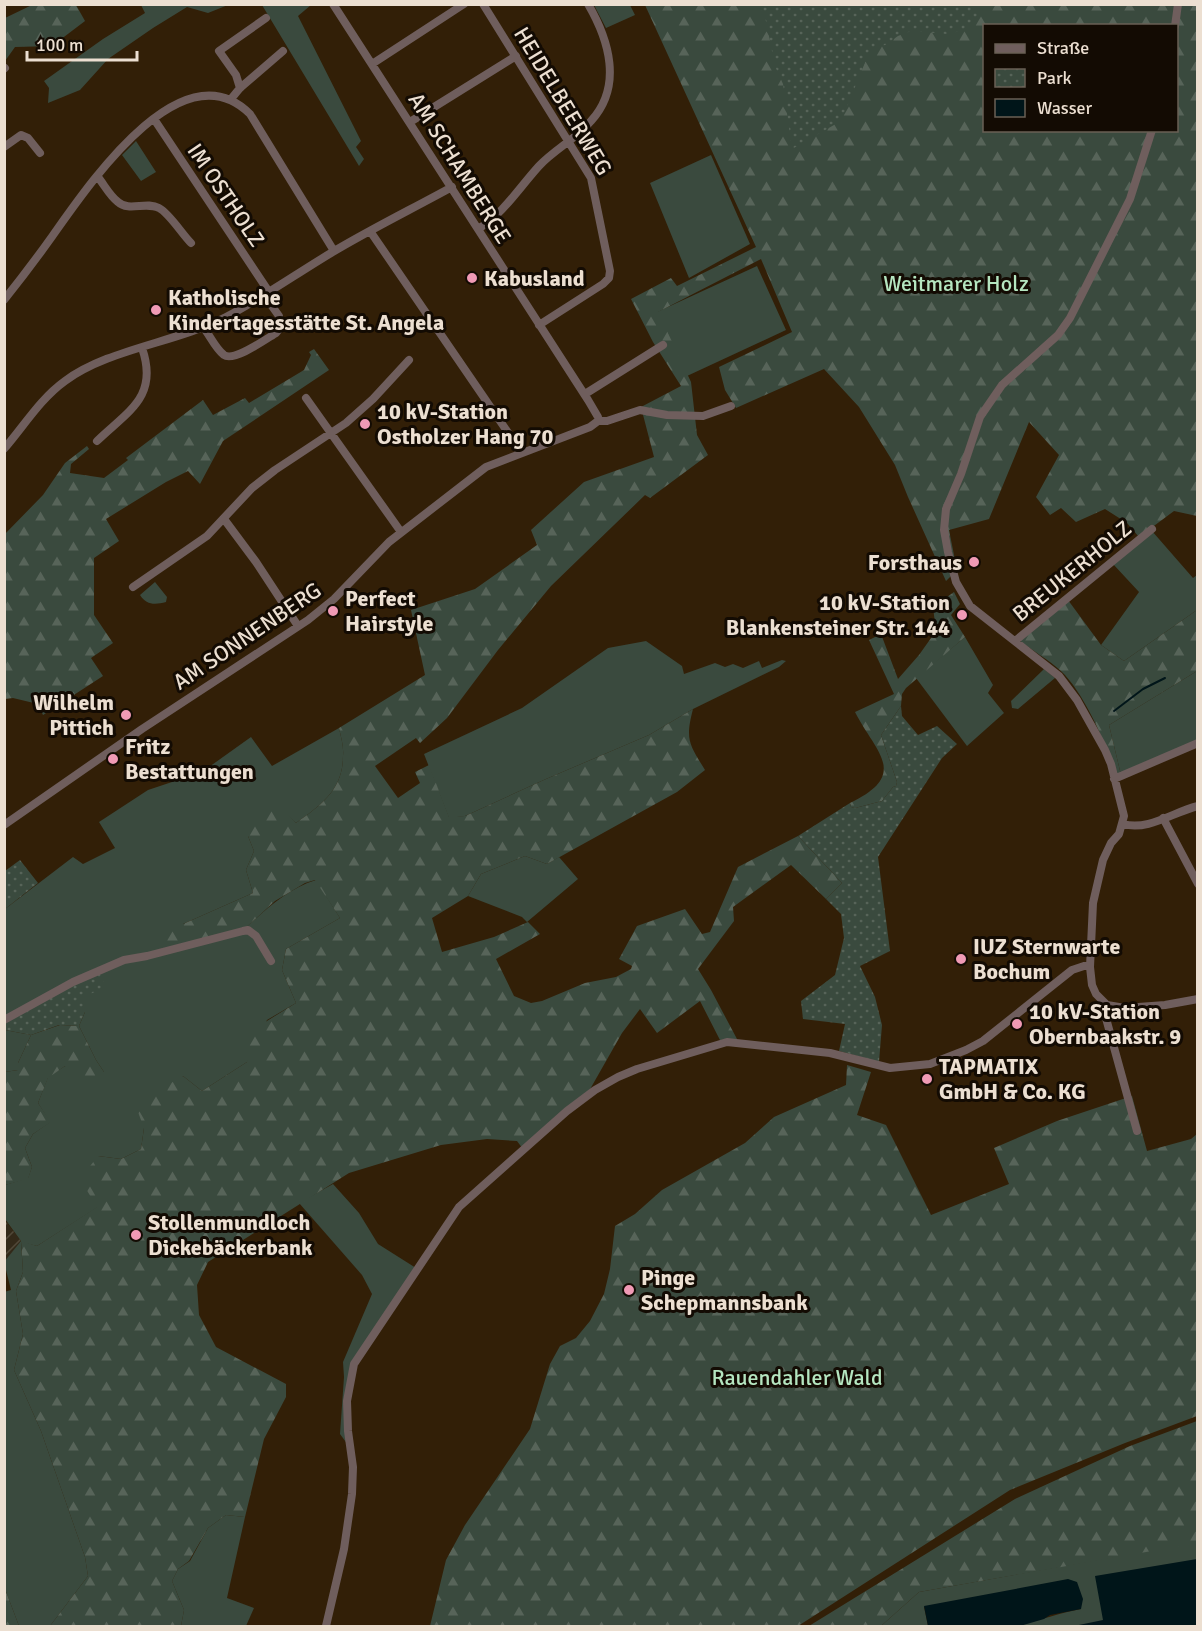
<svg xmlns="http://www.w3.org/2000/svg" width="1202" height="1631" viewBox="0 0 1202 1631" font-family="Signika,sans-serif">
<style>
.industrial{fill:url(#industrial-furrows)}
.grass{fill:#3a4a3e}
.forest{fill:url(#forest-firs);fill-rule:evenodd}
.park{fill:url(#park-dots)}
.water{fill:#001519}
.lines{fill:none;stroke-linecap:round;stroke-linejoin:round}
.stream{stroke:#001519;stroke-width:2}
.minor{stroke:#6f5e5d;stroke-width:8}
.poi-dot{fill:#f09ab5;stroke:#130b03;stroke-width:2}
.labels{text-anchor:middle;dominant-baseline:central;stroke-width:6;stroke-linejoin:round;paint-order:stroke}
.street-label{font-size:22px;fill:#ecdfd1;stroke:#130b03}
.poi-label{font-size:22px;font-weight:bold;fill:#ecdfd1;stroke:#130b03;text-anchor:start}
.park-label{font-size:22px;fill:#b5e6c0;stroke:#130b03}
</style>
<defs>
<pattern id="industrial-furrows" width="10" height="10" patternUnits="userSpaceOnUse" patternTransform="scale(1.5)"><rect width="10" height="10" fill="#332919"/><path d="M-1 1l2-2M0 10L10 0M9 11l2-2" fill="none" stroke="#514839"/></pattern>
<pattern id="forest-firs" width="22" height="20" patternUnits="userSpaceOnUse" patternTransform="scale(1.5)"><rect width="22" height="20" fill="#3a4a3e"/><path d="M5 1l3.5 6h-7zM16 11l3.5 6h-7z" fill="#576459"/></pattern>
<pattern id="park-dots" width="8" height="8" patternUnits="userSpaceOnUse" patternTransform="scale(1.5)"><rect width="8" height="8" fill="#3a4a3e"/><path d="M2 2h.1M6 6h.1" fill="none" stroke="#576459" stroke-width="1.8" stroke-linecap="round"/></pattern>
</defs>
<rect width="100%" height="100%" fill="#321f07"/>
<path class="industrial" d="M4,1219L21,1241L5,1262H4Z"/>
<path class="grass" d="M141,5H228L208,13L187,7L153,28L108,59L80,90L48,103L49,88L44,81L103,39L145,13Z
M262,5H311L298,16L361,141L356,147L364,159L359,166Z
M594,5H630L635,15L606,28Z
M136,141L156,172L141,181L122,155Z
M711,155L750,244L689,278L650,183Z
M757,266L786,330L687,376L657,312Z
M1152,531L1193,578L1197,575V610L1124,661L1101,645L1139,592L1113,564Z
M155,582L167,597L166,602C155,605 146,605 140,595Z
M965,637L993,685L988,693L1004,713L967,746L916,678Z
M646,641L682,666L684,674L715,663L725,667L733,664L743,668L759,661L762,668L782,660L786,661L779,667L693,709L649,735L546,779L465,816L449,818L424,754L522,708L608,648Z
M1044,669L1055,678L1018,709L1012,708L1011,701Z
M1197,671V740L1121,775L1109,725Z
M339,728C341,737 344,747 343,756C343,790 321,805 296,823L284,812L248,836L254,851L246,870L253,893L183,924L240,933C263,912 286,889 316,880L340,918L286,949L282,970L296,1003L267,1020L247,1062L202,1091L183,1076L144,1128L141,1149L121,1159L98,1156V1207L37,1246L21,1242L23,1272L16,1291L23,1334L14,1370L41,1431L85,1557L88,1576L50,1626H19L5,1589L4,1292L11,1290L4,1262L21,1241L5,1219V1185L28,1178L32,1167L25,1148L33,1134L50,1122L38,1103L48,1077L65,1066L104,1072L96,1060L79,1026L85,1012L5,1021V909L73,857L83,864L115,848L99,822L148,790L202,772L251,737L272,766Z
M525,856L547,864L559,857L578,879L527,922L522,917L468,896L481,874Z
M5,1030L31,1035L18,1063V1070L5,1072Z
M333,1184L359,1213L378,1244L416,1268L352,1363L348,1445L340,1434L344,1377L343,1362L372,1294L362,1275L299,1203Z
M226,1515L245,1517L227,1598L254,1608L246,1626H181L184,1610L172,1581L178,1569L190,1561L208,1528Z
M1197,1542V1626H1020L1019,1625C1041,1620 1059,1613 1081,1609L924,1607L928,1626H881L919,1592Z"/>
<path class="forest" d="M76,5L85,21L52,46L15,47L5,61V18L32,5Z
M645,5H1197V516L1174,511L1139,537L1127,523L1105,509L1076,522L1061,508L1050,515L1036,497L1059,455L1029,422L989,519L949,530L957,570L946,581L908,497L895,465L859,407L824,369L736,408L725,390L719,367L792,332L761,259L658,312L691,382L697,435L708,455L650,498L645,495L551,586L498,650L447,718L420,743L416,738L375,766L398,798L420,783L415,772L429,765L449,817L465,816L546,779L649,735L693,709C685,740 689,744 705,770L677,792L547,864L525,856L481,874L468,896L432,918L442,952L494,937L528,922L540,934L496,959L514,996L531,1003L542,1001L585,983L616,977L631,969L632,966L619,959L637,926L685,909L702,934L710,932L738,867L798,836L842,883L826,899L791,865L733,907L734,921L698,969L711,990L737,1039L720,1040L700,1001L657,1033L640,1009L622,1033L589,1091L523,1149L517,1141L487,1139L441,1145L349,1173L208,1262L197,1285L199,1315L216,1347L286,1384V1397L264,1439L245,1517L226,1515L208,1528L189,1561L178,1569L172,1581L184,1610L181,1626H50L88,1576L85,1557L41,1431L14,1370L23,1334L16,1291L23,1272L21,1241L37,1246L97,1207L80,1179L98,1156L121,1159L141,1149L144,1128L135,1104L183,1076L202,1091L247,1062L249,1032L296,1003L282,970L286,949L340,918L315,880L305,883L275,901L240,933L187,949L153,943L183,924L253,893L246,870L254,851L248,836V820L278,804L296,823C321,805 343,790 343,756C344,747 341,737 339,728L425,675L411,610L475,589L537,545L531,530L584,482L654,457L641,407L681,386L653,342L631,299L671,278L677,286L756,247ZM984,26H1176V130H984Z
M314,349L329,370L223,441L200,484L188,471L166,482L106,519L119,541L94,558V615L113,643L91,658L103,676L43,715L38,704L13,698L5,699V534L43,495L65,463L87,446L89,449L71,464L70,473L104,478L128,460L126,458L203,400L213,415L245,398L249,403L304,370L311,355L309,352Z
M954,592L960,604L951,615L965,637L906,688L902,694L901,706L881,735L897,782L896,786L893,787L882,801L855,808L851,807L850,803C910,774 876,753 855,712L894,694L869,640L881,634L898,679L919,655L936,631L933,607Z
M1068,600L1101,645L1124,661L1197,610V671L1109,725L1121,775L1117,774C1105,743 1085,694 1061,671C1049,660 1033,651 1020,641Z
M60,1025L79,1026L96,1060L104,1072L83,1087L65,1066L48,1078L38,1103L51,1122L33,1134L25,1148L32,1167L28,1179L5,1185V1072L18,1070V1063L31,1035Z
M847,1065L871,1072L857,1115L886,1125L931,1215L1009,1184L994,1148L1057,1121L1132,1096L1147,1151L1191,1139L1197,1134V1416L1125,1443L1010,1490L798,1626H430L446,1560L465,1525L530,1429L550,1364L560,1346L576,1338L590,1321L604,1294L610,1269L615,1226L635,1214L662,1190L745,1143L774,1117L846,1085Z
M1197,1421V1543L919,1592L881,1626H809L1015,1499L1130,1446Z
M4,1589H5L19,1626H5Z"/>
<path class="park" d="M758,4L973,5L978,14V19L971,26L956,32L947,34L911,31L898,36L885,45L871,48L841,121L792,149L783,84L775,66L766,21Z
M901,706L902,716L918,735L937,726L957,744L942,758L878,857L890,951L860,966L875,997L882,1025L879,1062L839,1051L845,1024L803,1019L801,1001L835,975L844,938L841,914L826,899L842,883L798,836L850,803L851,807L855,808L882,801L893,787L896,786L897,782L881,735Z
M20,860L38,883L5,909V871Z
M99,972L106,987L81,998L85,1012L79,1026L59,1025L31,1035L5,1030L4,1021Z"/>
<path class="water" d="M1197,1559V1626H1074L1103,1620L1095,1576Z
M1068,1579L1077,1582L1083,1599L1081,1609L1050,1615L1044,1619L1020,1626H928L924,1606Z"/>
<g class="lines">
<path class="stream" d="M1114,711L1143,689L1165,678"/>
<path class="minor" d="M483,4L591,178L610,271L609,278L603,284L539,325
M1175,26L1178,4
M372,64L464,4
M4,69L5,68
M240,88L236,75L219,51L266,18
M231,99L240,88L283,51
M154,119L269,292
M410,122L516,56
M1152,130L1130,199L1070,318L1058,335L1002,385L980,417L961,474L946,509L944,530L948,552L956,582L970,606L1059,676L1077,700L1105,750L1111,764L1124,816L1119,834L1111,843L1103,860L1093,903L1090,967L1092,985L1096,994L1107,1005L1125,1008L1165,1005L1198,999
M4,147L21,135L28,138L40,153
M97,176C104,184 109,195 118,202C129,212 146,201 159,208C169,213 182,234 191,243
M478,229C503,214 519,188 539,166C555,149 576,139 591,121C623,86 609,40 588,4
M370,231L509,434L520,453
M4,300C20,280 36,259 51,238C86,189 181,45 250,114L334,251
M204,328C210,336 216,349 224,355C234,362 266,339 276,333L280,328L279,316L264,295
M585,394L663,345
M306,398L401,532
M598,421H607L640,410L667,415L703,416L731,406
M97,441C128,411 159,397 142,348
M4,449C24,426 40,399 65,381C108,349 175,343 226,317C262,298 296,274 331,253C371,229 412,209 452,187
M224,519L256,562L298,626
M133,587L207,536L252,488L275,470L346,423L373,399L409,360
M1015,641L1152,529
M1114,779L1198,743
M1163,818L1198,884
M1123,824C1149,831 1173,812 1198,806
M4,825L142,729L308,620L334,599L389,542L486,467L590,427L598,421V417L588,400L333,4
M1107,1005L1104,1011L1137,1131
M4,1020L73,982L124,960L147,956L243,931L248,930L256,936L271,961
M326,1626L344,1549L352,1494L353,1467L348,1431L347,1401L354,1364L459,1207L567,1111L595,1090L618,1077L637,1069L727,1042L830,1053L890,1068L930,1064L966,1050L983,1041L1072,970L1090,964"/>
</g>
<g class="poi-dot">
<circle cx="472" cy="278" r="6"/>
<circle cx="156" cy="310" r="6"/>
<circle cx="365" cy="424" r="6"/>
<circle cx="974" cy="562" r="6"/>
<circle cx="333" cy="611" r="6"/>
<circle cx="962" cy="615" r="6"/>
<circle cx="126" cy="715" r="6"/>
<circle cx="113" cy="759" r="6"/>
<circle cx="961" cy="959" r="6"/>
<circle cx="1017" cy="1024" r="6"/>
<circle cx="927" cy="1079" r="6"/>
<circle cx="136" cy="1235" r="6"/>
<circle cx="629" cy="1290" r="6"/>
</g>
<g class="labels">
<g class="street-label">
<text transform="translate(563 101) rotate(59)">HEIDELBEERWEG</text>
<text transform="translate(460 168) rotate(58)">AM SCHAMBERGE</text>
<text transform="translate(226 195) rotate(56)">IM OSTHOLZ</text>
<text transform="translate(1072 571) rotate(-39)">BREUKERHOLZ</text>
<text transform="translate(247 636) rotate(-34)">AM SONNENBERG</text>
</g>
<g class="poi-label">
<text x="484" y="278">Kabusland</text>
<text x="168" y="297">Katholische<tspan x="168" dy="25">Kindertagesstätte St. Angela</tspan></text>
<text x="377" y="411">10 kV-Station<tspan x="377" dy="25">Ostholzer Hang 70</tspan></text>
<text x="962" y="562" text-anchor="end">Forsthaus</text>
<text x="345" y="598">Perfect<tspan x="345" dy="25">Hairstyle</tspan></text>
<text x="950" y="602" text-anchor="end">10 kV-Station<tspan x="950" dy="25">Blankensteiner Str. 144</tspan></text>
<text x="114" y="702" text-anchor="end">Wilhelm<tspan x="114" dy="25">Pittich</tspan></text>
<text x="125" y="746">Fritz<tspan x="125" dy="25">Bestattungen</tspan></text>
<text x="973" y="946">IUZ Sternwarte<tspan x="973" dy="25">Bochum</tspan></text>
<text x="1029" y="1011">10 kV-Station<tspan x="1029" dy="25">Obernbaakstr. 9</tspan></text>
<text x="939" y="1066">TAPMATIX<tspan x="939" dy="25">GmbH &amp; Co. KG</tspan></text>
<text x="148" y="1222">Stollenmundloch<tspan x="148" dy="25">Dickebäckerbank</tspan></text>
<text x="641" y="1277">Pinge<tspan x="641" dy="25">Schepmannsbank</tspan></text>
</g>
<g class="park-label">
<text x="956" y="283">Weitmarer Holz</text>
<text x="797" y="1377">Rauendahler Wald</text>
</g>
</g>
<rect width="1202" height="1631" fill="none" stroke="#ecdfd1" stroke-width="12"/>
<rect x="983" y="24" width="195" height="108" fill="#130b03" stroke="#6a6055" stroke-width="1.5"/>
<rect x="995" y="44" width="30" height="9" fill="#6f5e5d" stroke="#6a6055" stroke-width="1.5"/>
<text x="1037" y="54" font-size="18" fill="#ecdfd1">Straße</text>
<rect x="995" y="69" width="30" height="18" fill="url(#park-dots)" stroke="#6a6055" stroke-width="1.5"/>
<text x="1037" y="84" font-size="18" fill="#ecdfd1">Park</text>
<rect x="995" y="99" width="30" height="18" fill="#001519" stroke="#6a6055" stroke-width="1.5"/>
<text x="1037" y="114" font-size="18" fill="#ecdfd1">Wasser</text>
<path d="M27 51v9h110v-9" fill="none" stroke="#ecdfd1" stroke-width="3"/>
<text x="36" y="51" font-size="18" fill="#ecdfd1" stroke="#130b03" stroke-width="4.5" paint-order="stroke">100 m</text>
</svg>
